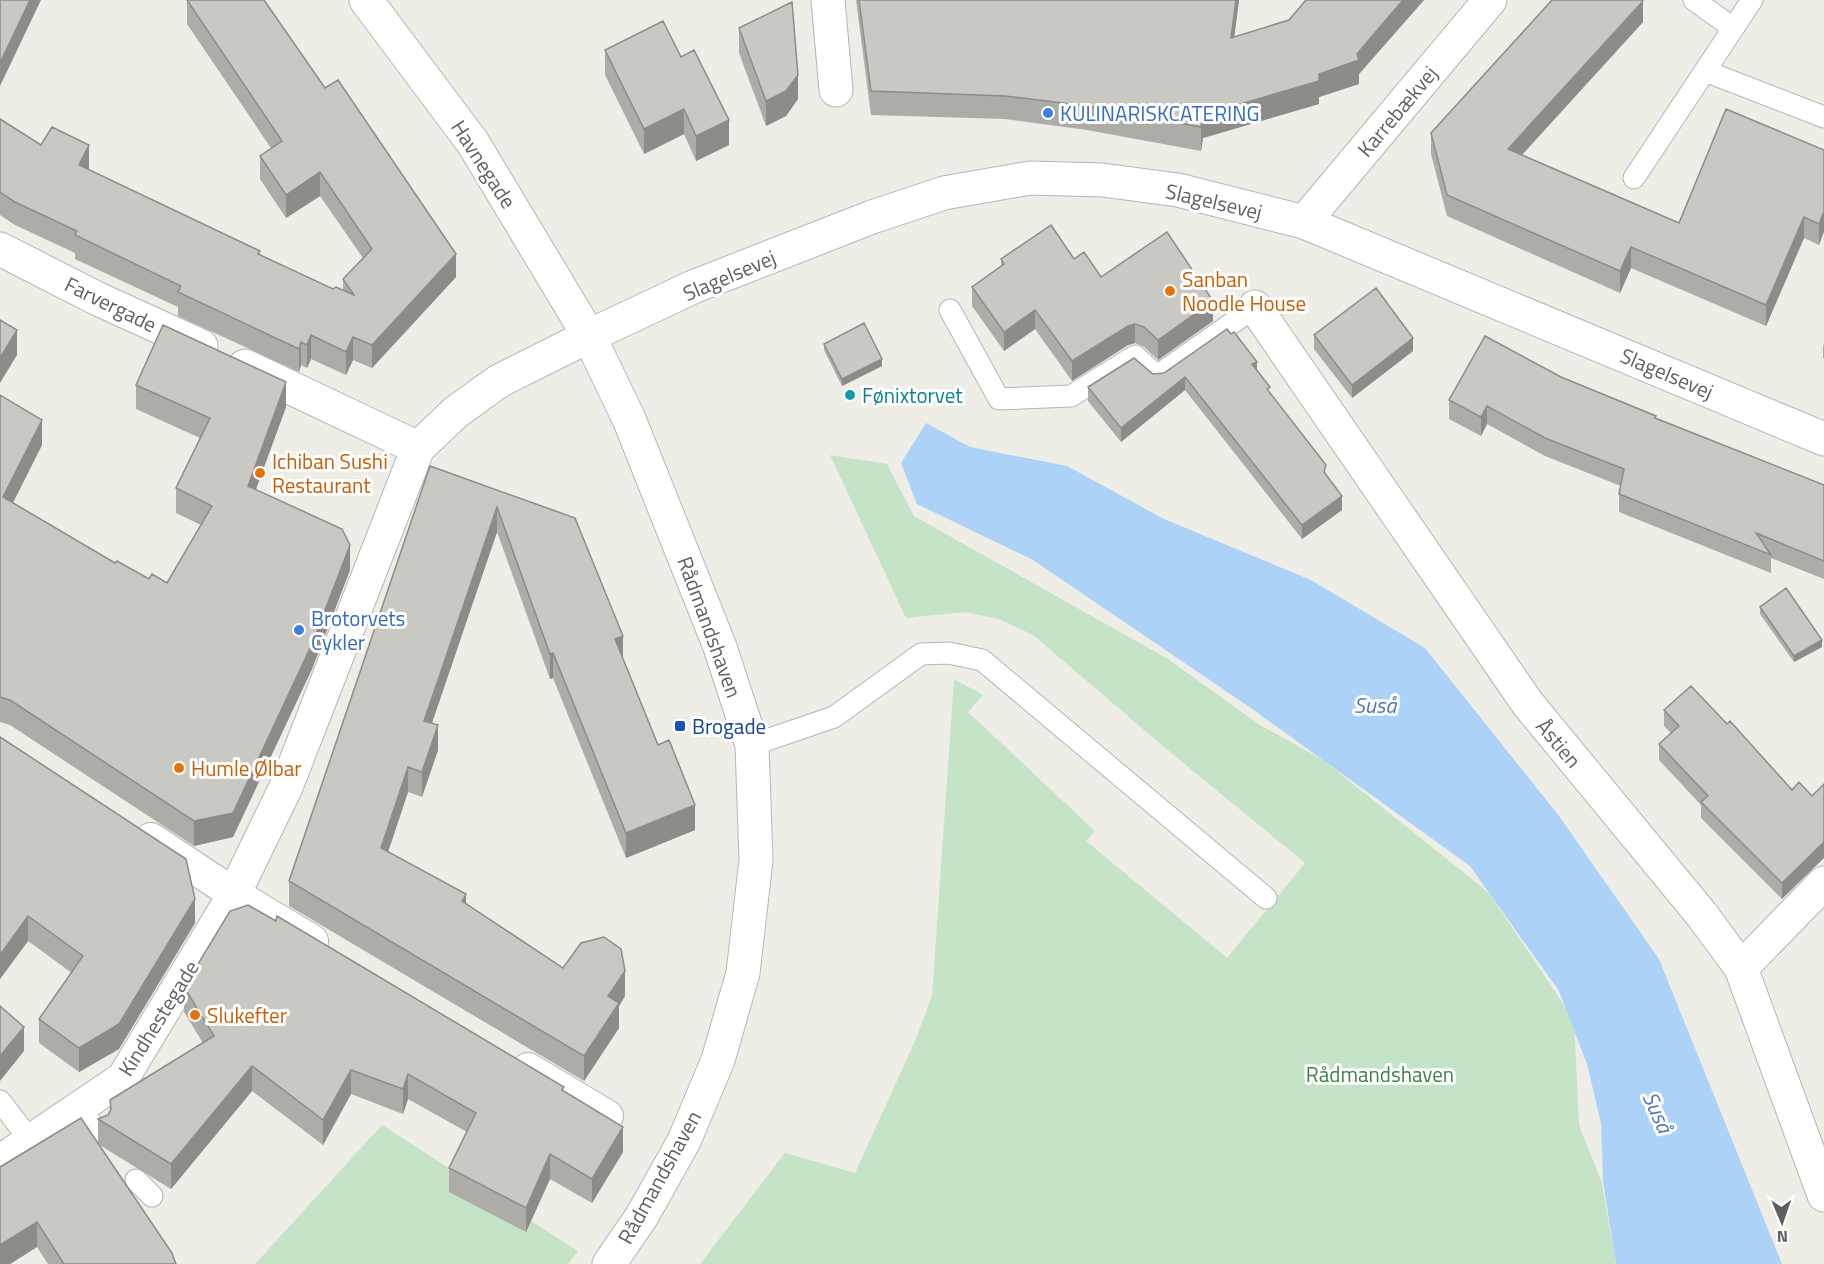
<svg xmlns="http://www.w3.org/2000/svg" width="1824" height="1264" viewBox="0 0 1824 1264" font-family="'Titillium Web',sans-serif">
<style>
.green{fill:#c5e4c7}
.water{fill:#add2f7}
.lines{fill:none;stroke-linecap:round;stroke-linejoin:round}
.service-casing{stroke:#b3b5b9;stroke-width:23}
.pedestrian-casing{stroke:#b3b5b9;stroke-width:34}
.minor-casing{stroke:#b3b5b9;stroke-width:35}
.tertiary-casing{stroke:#b3b5b9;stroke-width:35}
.secondary-casing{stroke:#b5b7bc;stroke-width:35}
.service{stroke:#fff;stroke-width:21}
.pedestrian{stroke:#fff;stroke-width:32}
.minor{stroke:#fff;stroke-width:33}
.tertiary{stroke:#fff;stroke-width:33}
.secondary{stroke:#fff;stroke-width:33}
.wall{fill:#aeaca7}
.shaded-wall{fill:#8d8c88}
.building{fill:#cac8c2;stroke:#8d8c88;stroke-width:1.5}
.shop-dot{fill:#3f7fe0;stroke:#fff;stroke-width:2}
.food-dot{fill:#e8710a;stroke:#fff;stroke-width:2}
.culture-dot{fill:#0f9aa8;stroke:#fff;stroke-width:2}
.transit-dot{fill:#1a4fb4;stroke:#fff;stroke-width:2}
.labels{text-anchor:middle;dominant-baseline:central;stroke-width:6;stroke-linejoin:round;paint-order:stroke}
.street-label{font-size:21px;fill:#5e6065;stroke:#fff}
.shop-label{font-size:21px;fill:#366cbe;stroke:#fff;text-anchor:start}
.food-label{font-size:21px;fill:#c56008;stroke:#fff;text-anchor:start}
.culture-label{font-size:21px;fill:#0d838f;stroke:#fff;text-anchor:start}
.transit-label{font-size:21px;fill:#164399;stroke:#fff;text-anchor:start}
.park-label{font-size:21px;fill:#3e8446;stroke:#fff}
.water-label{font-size:22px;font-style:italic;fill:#4e78b1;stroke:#fff}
</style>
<rect width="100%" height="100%" fill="#eeede6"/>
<path class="green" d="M830,455L887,464L914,516L1168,659L1260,725L1323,760L1489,893L1574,1020L1579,1125L1602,1183L1616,1264H700L785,1153L855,1173L915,1041L932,996L954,679L983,695L968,712L1095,831L1086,841L1227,958L1305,863L1164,747L1033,635L999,619L964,612L906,618Z
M382,1125L578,1251L568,1264H255Z"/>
<path class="water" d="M926,423L970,447L1067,466L1164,519L1311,580L1425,648L1559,816L1659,959L1782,1264H1616L1603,1181L1601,1123L1587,1064L1559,991L1470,866L1248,706L1033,560L917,504L901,463Z"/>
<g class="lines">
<g class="service-casing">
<path id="service" d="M1694,0L1733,28
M1705,71L1824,117
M1634,178L1752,0
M950,310L999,399L1071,396L1135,356L1157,376L1255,307
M752,745L834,717L921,654L949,653L982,660L1266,898
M0,1101L31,1141
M78,1109L99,1131
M136,1180L152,1196"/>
</g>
<g class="pedestrian-casing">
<path id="pedestrian" d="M151,839L234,894L312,941
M528,1069L607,1116
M0,1161L123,1078L234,894"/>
</g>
<g class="minor-casing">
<path id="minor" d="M828,0L836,90
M0,249L96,298L201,346
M1255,307L1528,704L1702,915L1741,968L1824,1195
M245,366L418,448
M234,894L286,787L418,448L456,412L499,381L589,336
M1741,968L1824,883"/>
</g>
<g class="tertiary-casing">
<path id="tertiary" d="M1304,222L1490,0
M589,336L693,287L872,217L944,193L1030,178L1102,180L1178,190L1304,222L1824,439"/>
</g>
<g class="secondary-casing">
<path id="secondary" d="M366,0L473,143L589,336L629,419L720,647L752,745L756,860L743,973L718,1060L684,1141L642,1216L609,1264"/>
</g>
<use href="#service" class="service"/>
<use href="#pedestrian" class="pedestrian"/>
<use href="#minor" class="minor"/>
<use href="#tertiary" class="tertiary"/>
<use href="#secondary" class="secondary"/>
</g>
<path class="wall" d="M187,0L456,277L372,368L353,360L346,375L311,359L307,368L301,365L299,372L178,316V307L75,259V253L15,225L0,215V119L41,145L89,168L88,170L260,255L333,289L343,290V279L363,258L320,196L286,218L260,179V156L271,148L187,24Z
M856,0H1239L1234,37L1289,20L1306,0H1424L1359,74V84L1319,97V104L1203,138L1201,151L1087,130L1005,119L871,115Z
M1643,22L1522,155L1679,223L1824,150L1819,245L1804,238L1766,326L1631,268L1620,293L1447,216L1431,154V133Z
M739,28L798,99L786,116L766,126L739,53Z
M605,50L681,57L729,145L696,161L684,134L644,154L605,75Z
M1001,259H1074L1101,277L1213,321L1158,360L1144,347L1135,343L1128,345L1072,381L1035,329L1004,351L972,306V287L1001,266Z
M1314,335L1413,351L1352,398L1314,349Z
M1824,343V359L1823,358V346Z
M824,344L882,366L842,386L824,350Z
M1257,370L1270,393L1326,474L1342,510L1302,539L1185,390L1121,442L1088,401V387L1153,374Z
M1561,377L1656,418L1824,485V579L1771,558V573L1619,512V494L1621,486L1545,456L1487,424L1481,436L1449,419V400Z
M136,385L286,407L256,489L350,570L312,669L233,837L194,846L10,725L0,722V395L42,445L13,503L115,563L149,579L167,583L201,525L176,513V488L200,438L136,409Z
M430,466L575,518L623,658L658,745L695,830L626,858L553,678L550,679L497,532L432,723L438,750L422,797L408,792L388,852L563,968L625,996L619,1006V1028L584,1081L289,906V881Z
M1760,607L1822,647L1794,662L1760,614Z
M1664,710L1727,724L1792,790L1782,899L1701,818V805L1659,760V744L1671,733L1664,726Z
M0,737L195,923L119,1049L79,1072L39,1043V1019L72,973L28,941L0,979Z
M184,987L564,1091L623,1152L592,1203L550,1179L526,1232L449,1192V1168L467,1132L408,1099L403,1114L351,1094L323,1145L252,1091L171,1189L98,1144L176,1264H48L37,1247L10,1264H0L98,1143V1119L108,1115L110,1112V1100L203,1043L184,1012Z"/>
<path class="shaded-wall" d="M30,0H41L0,86V63Z
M1236,0H1239L1231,62V38Z
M1403,0H1424L1359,74V84L1319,97V104L1203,138L1201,151V127L1203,115L1319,74L1357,54Z
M1643,1V22L1508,170V149Z
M798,75V99L786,116L766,126V101Z
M684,109V134L644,154V129Z
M729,120V145L696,161V136Z
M89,145V168L79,189V165Z
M320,172V196L286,218V195Z
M1824,211V232L1819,245V224Z
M1804,217V238L1766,326V305Z
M1631,247V268L1620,293V271Z
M456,254V277L372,368V345Z
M1213,301V321L1158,360V340Z
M1035,310V329L1004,351V332Z
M1135,324V343L1128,345L1072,381V361L1128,326Z
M17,330V355L0,383V358Z
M311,335V359L307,368V345Z
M353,337V360L346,375V352Z
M1413,338V351L1352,398V385Z
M301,342V365L299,372V349Z
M882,359V366L842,386V379Z
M1257,362V375L1252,364Z
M1185,377V390L1121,442V428Z
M286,382V407L248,511V486Z
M1487,406V424L1481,436V417Z
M42,420V445L3,522V497Z
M1342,496V510L1302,539V525Z
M497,507V532L424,746V721Z
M350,545V570L312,669L233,837L194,846V821Z
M623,636V660L615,639Z
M1822,640V647L1794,662V656Z
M553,653V678L550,679V654Z
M438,725V750L422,797V772Z
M408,767V792L381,873V848Z
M695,805V830L626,858V833Z
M1824,842V858L1782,899V883Z
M466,894V919L462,901Z
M195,899V923L119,1049L79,1072V1048Z
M28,916V941L0,979V955Z
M625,971V996L619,1006V1028L584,1081V1056L608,996Z
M24,1027V1051L0,1081V1056Z
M252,1066V1091L171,1189V1164Z
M351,1070V1094L323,1145V1120Z
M408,1074V1099L403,1114V1089Z
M623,1127V1152L592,1203V1179Z
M550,1154V1179L526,1232V1208Z
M37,1222V1247L10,1264H0V1245Z"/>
<path class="building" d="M0,0H30L0,63Z
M187,0H264L325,88L338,80L456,254L372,345L353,337L346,352L311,335L307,345L301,342L299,349L178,292L181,286L75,235L77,231L15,202L0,192V119L41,145L52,127L89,145L79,165L260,251L258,254L333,289L336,287L354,295L343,279L372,249L320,172L286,195L260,156L282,141Z
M859,0H1236L1231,38L1289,20L1306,0H1403L1357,54L1359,60L1319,74V81L1203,115L1201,127L1087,106L1005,96L871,91Z
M1552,0H1642L1643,1L1508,149L1679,223L1726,109L1824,150V211L1819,224L1804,217L1766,305L1631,247L1620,271L1447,195L1431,133Z
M792,2L798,75L786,91L766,101L739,28Z
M663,21L681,57L694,50L729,120L696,136L684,109L644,129L605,50Z
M1051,225L1074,259L1084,252L1101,277L1167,232L1213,301L1158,340L1144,327L1135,324L1128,326L1072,361L1035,310L1004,332L972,287L1004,264L1001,259Z
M1376,288L1413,338L1352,385L1314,335Z
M0,320L17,330L0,358Z
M864,323L882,359L842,379L824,344Z
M163,325L286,382L248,486L342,529L350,545L312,644L233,813L194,821L10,700L0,697V395L42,420L3,497L115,563L117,561L149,579L152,574L167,583L212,506L176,488L210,418L136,385Z
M1227,329L1231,334L1234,332L1257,362L1252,364L1270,387L1267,389L1326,465L1324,472L1342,496L1302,525L1185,377L1121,428L1088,387L1134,358L1153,374L1164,373Z
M1485,336L1561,377L1656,416L1655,418L1824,485V561L1756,533L1771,555L1619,494L1624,469L1545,438L1487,406L1481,417L1449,400Z
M430,466L575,518L623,636L615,639L658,745L669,740L695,805L626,833L553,653L550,654L497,507L424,721L438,725L422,772L408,767L381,848L466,894L462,901L563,968L581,943L604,937L621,949L625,971L608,996L619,1003L584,1056L289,881Z
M1786,588L1822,640L1794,656L1760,607Z
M1691,686L1727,724L1730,721L1792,790L1799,782L1812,796L1824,784V842L1782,883L1701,802L1708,796L1659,744L1679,726L1664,710Z
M0,737L186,859L195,899L119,1024L79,1048L39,1019L83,956L28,916L0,955Z
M248,905L276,921L277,916L564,1087L562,1090L623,1127L592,1179L550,1154L526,1208L449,1168L476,1113L408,1074L403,1089L351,1070L323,1120L252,1066L171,1164L98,1119L108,1115L111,1109L110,1100L214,1036L184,987L230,911Z
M0,1006L24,1027L0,1056Z
M81,1118L172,1253L176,1264H64L37,1222L0,1245V1167Z"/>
<g class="shop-dot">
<circle cx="1048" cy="113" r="6"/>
<circle cx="299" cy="630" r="6"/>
</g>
<g class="food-dot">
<circle cx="1170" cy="291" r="6"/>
<circle cx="260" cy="473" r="6"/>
<circle cx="179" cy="768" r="6"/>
<circle cx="195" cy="1015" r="6"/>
</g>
<circle class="culture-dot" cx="850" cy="395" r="6"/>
<rect class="transit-dot" x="674" y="720" width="12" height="12" rx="3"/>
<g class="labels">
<g class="street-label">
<text transform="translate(1397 111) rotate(-50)">Karrebækvej</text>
<text transform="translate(484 164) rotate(57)">Havnegade</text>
<text transform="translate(1214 201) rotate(13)">Slagelsevej</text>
<text transform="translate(729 275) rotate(-23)">Slagelsevej</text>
<text transform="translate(111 304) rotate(26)">Farvergade</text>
<text transform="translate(1667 373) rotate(23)">Slagelsevej</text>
<text transform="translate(710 627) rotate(70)">Rådmandshaven</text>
<text transform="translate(1559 743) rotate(50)">Åstien</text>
<text transform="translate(158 1018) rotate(-58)">Kindhestegade</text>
<text transform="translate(659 1177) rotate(-61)">Rådmandshaven</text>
</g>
<g class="shop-label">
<text x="1060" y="113">KULINARISKCATERING</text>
<text x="311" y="618">Brotorvets<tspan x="311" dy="24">Cykler</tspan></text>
</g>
<g class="food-label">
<text x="1182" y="279">Sanban<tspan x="1182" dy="24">Noodle House</tspan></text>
<text x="272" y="461">Ichiban Sushi<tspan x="272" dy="24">Restaurant</tspan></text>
<text x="191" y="768">Humle Ølbar</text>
<text x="207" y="1015">Slukefter</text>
</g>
<g class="culture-label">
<text x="862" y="395">Fønixtorvet</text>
</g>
<g class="transit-label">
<text x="692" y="726">Brogade</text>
</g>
<g class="park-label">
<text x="1380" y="1074">Rådmandshaven</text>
</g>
<g class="water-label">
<text x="1375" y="705">Suså</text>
<text transform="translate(1658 1112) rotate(66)">Suså</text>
</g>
</g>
<g transform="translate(1782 1222) rotate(178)" stroke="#ffffff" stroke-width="4.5" paint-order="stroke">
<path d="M0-4.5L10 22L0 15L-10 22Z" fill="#5e6065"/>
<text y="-9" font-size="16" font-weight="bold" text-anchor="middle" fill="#5e6065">N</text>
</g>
</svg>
